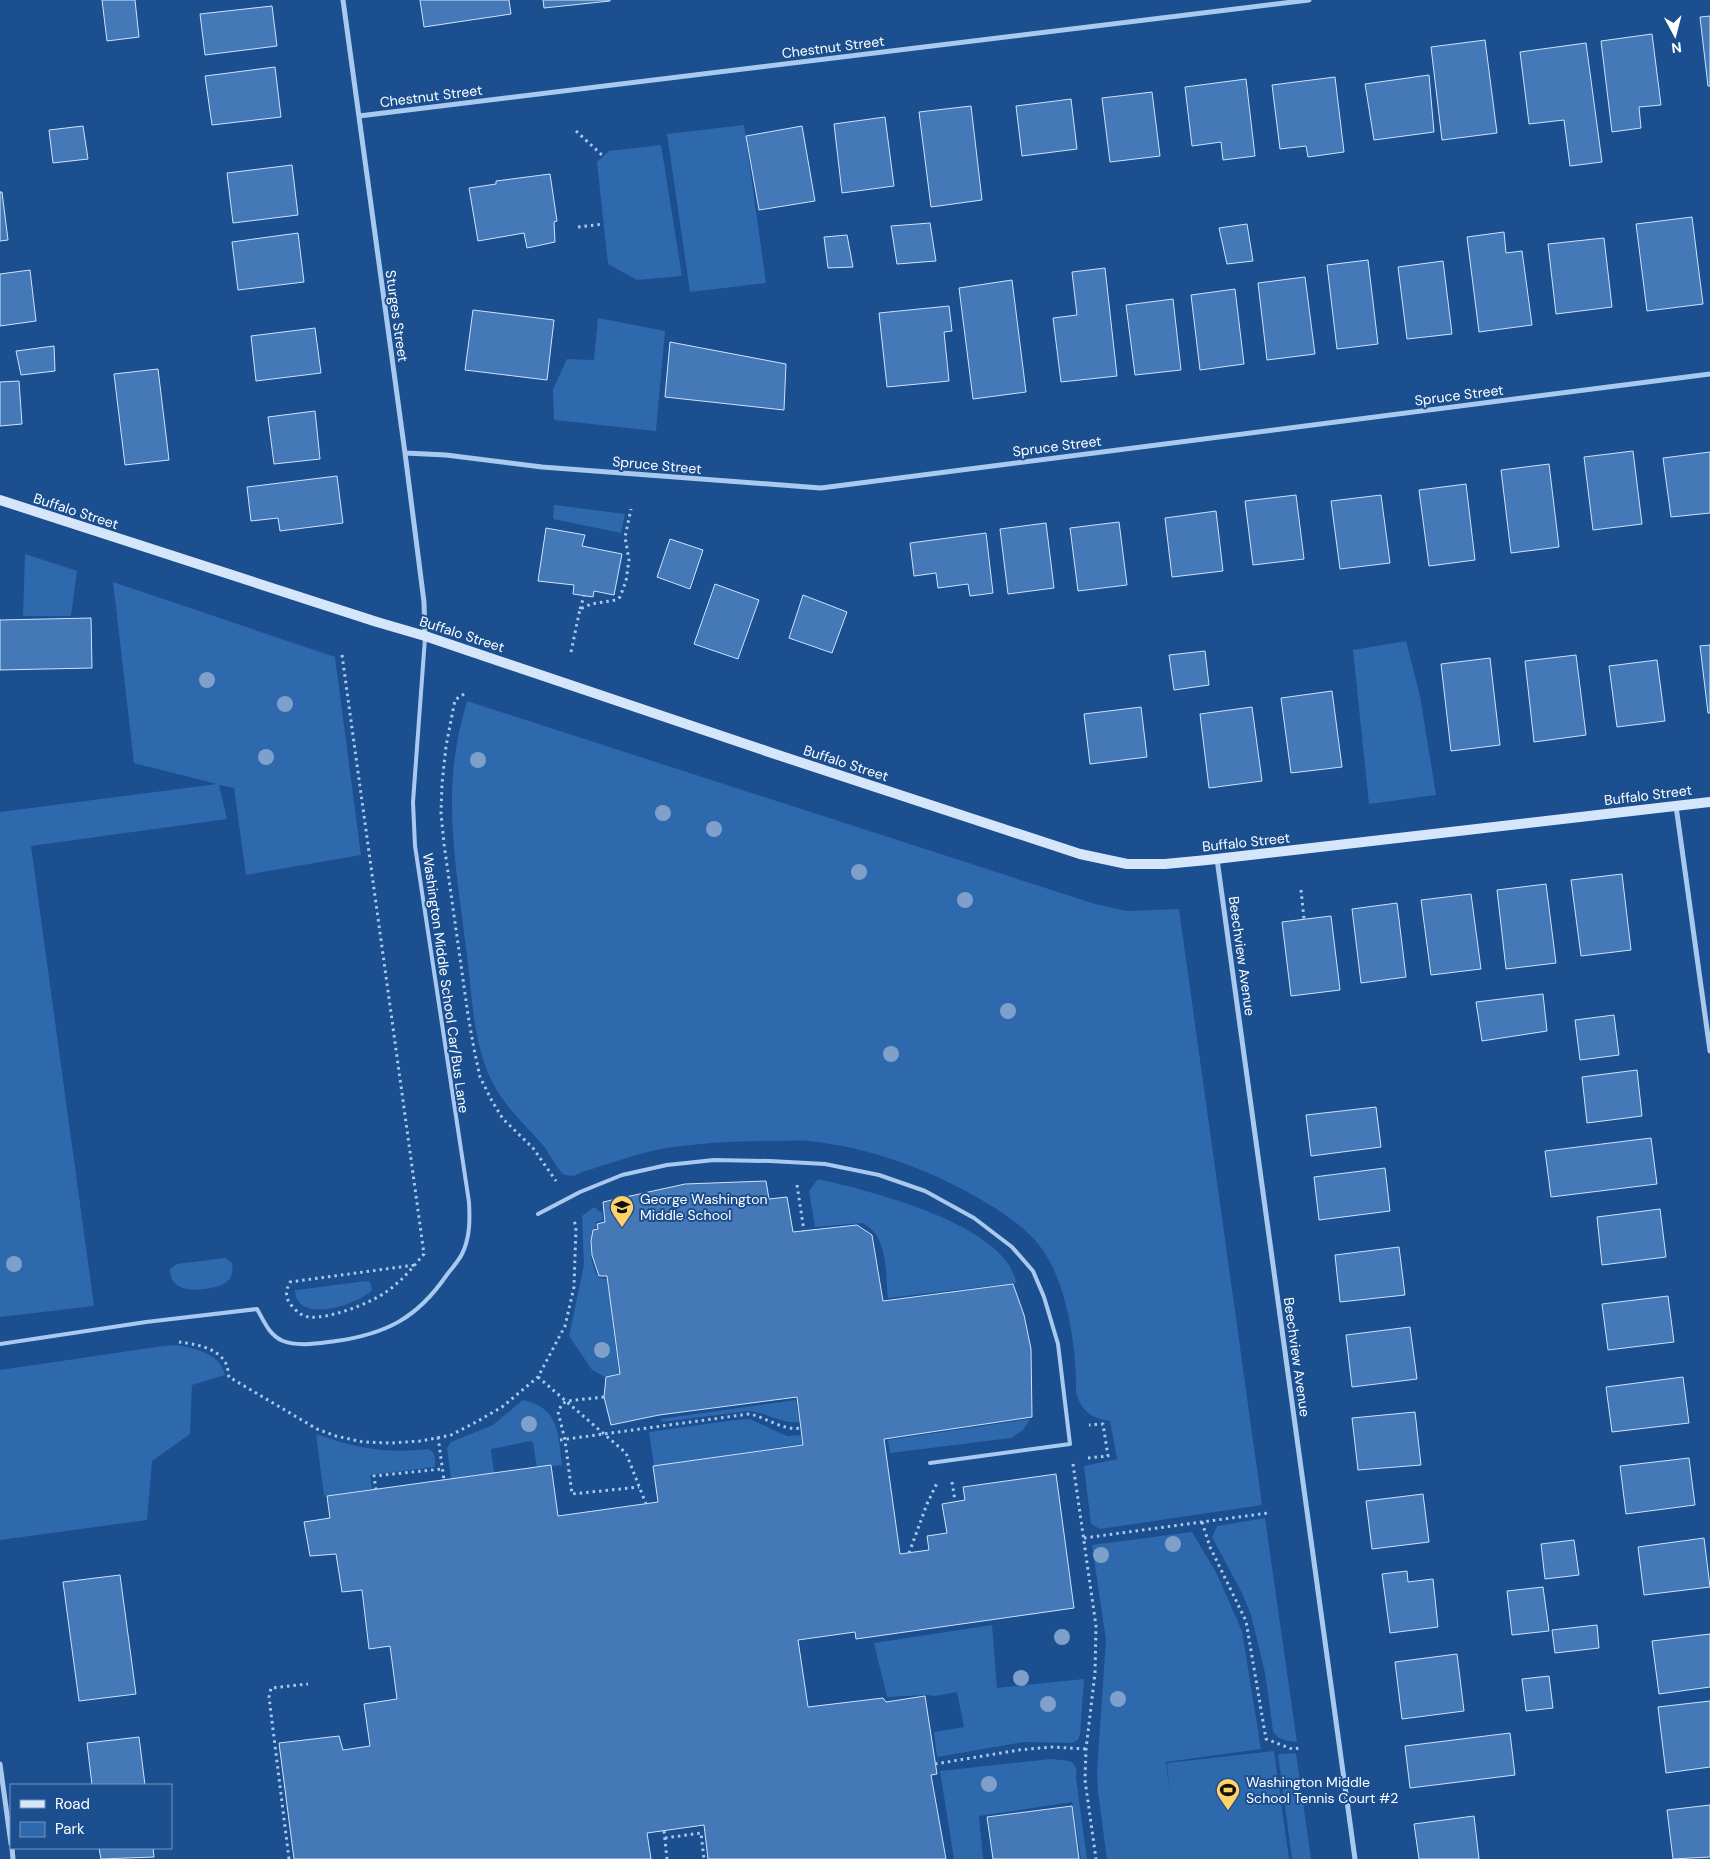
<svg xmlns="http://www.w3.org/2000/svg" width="1710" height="1859" viewBox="0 0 1710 1859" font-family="'DM Sans',sans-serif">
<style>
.green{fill:#2e69ad}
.building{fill:#4478b7;stroke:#cfe3fa}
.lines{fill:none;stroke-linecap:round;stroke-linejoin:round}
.path{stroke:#a9c9ee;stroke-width:3;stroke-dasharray:2.5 4;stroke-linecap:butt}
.lane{stroke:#a9c9ee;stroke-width:4}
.street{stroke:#a9c9ee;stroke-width:5}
.secondary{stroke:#d6e6fa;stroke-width:10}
.tree{fill:#7ea0ca}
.labels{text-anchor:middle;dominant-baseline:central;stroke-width:4;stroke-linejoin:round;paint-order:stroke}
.street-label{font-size:14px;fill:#fff;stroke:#1b4f8f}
.poi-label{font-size:14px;fill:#fff;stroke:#1b4f8f;text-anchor:start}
</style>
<rect width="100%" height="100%" fill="#1b4f8f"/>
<path class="green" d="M744,125L766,283L690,292L667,134Z
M661,145L682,276L637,280L608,264L597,162L609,151Z
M598,318L665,331L656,431L554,420L553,389L567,359L594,360Z
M554,505L625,514L621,533L553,519Z
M25,554L77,571L71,616H23Z
M113,582L335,657L361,855L246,875L234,788L219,785L227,819L31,846L94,1306L0,1317V812L217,784L134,763Z
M1406,641L1420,696L1436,795L1369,804L1353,650Z
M467,701L1095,904L1127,911L1179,909L1262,1505L1100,1529L1091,1524L1084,1466L1117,1459L1110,1421C1106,1420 1102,1420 1098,1418C1086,1415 1079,1403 1076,1393C1077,1350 1067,1279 1039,1245C1021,1223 997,1209 973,1195C923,1167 866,1147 809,1141C797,1140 784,1141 771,1141C736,1141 701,1143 666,1148C638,1153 609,1164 582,1172L574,1176L564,1175C555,1166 550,1154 542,1144C521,1120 503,1106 489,1075C473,1038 472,996 467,956C459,888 445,817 456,749C458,733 463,717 467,701Z
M818,1179C870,1191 978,1218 1009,1265C1012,1271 1015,1277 1017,1283L888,1298C885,1274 889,1235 862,1223L815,1227L809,1191Z
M594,1207L602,1213L603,1220L596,1222V1227L592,1230C589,1247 590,1264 599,1278L607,1279L619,1373L605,1377L592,1370L569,1336L584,1265L582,1216Z
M225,1258L232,1263C235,1283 222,1286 206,1289C190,1291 170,1290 170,1269L177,1264Z
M366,1281L370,1282L372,1290C358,1305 296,1325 295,1290H297Z
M176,1345C195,1348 221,1354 225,1375L192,1385L190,1434L152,1461L147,1520L0,1540V1370L163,1346Z
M523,1400C560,1408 558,1434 562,1465L537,1468L533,1443L531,1441L491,1449L494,1473L451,1479L447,1448L451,1442L493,1425Z
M796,1400L799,1422C781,1424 766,1412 748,1411L662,1422L660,1419Z
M750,1419L787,1436L801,1435L802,1444L654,1466L649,1432L735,1420Z
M1030,1419L1023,1430L1011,1438L890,1453L888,1440Z
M316,1434C357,1448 385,1454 428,1449C436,1452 435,1459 435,1467L370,1475L372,1489L324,1496Z
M1265,1518L1297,1742C1286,1741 1278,1740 1273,1731L1265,1673L1251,1615L1242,1593L1212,1537L1217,1526Z
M1192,1532L1216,1572L1242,1631L1261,1749L1166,1762L1170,1795L1167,1763L1274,1751L1289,1859H1107L1098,1792L1097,1772L1106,1640L1092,1545Z
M992,1625L997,1688L1084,1679L1080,1734L1078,1740L1072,1743L1024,1742L937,1757L934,1732L964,1727L957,1692L935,1696L926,1695L887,1697L874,1643Z
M1296,1753L1311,1859H1292L1278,1754Z
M1051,1759C1067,1761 1079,1758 1076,1778L1087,1859H1081L1072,1802L979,1816L983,1859H954L940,1771Z"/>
<path class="building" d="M102,0H135L139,37L107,41Z
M420,0H509L511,14L424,27Z
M543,0H610V1L544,8Z
M272,6L277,46L205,55L200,14Z
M1710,16V86H1708L1700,17Z
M1652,34L1661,105L1639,107L1641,128L1612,132L1601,41Z
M1485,40L1497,133L1442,140L1431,47Z
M1586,43L1602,162L1570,166L1564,120L1529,124L1520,52Z
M275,67L281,117L212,125L205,76Z
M1429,75L1434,132L1374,140L1365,84Z
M1335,77L1344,152L1308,157L1306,146L1280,149L1272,85Z
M1246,79L1255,156L1223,160L1221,142L1192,146L1185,87Z
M1152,92L1160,156L1110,162L1102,98Z
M1071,99L1077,149L1022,156L1016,106Z
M971,106L982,200L931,207L919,112Z
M885,117L894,186L842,193L834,124Z
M83,126L88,159L53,163L49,130Z
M802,126L815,201L759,210L746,136Z
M292,165L298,215L233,223L227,173Z
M550,174L557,221L554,222L555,242L527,248L524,233L478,241L469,188L496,184V181Z
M0,192H2L8,240L0,241Z
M1692,217L1703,304L1647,311L1636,224Z
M930,223L936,261L897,264L891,226Z
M1247,224L1253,261L1227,264L1219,228Z
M1504,232L1506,253L1522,251L1532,325L1479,332L1467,237Z
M298,233L304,282L238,290L232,242Z
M847,235L853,267L828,268L824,237Z
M1604,238L1612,307L1556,314L1548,244Z
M1368,260L1378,344L1337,349L1327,265Z
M1443,261L1452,334L1407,339L1398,267Z
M1105,268L1117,376L1061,382L1053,318L1077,315L1072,272Z
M30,270L36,321L0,326V274Z
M1305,277L1315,354L1267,360L1258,283Z
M1012,280L1026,392L973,399L959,288Z
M1235,289L1244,364L1200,370L1191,295Z
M1173,299L1181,370L1135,375L1126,305Z
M949,306L952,331L944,332L949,381L887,387L879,313Z
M473,310L554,320L547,380L465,370Z
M315,328L321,373L256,381L251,336Z
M670,342L786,364L784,410L665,397Z
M54,346L55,371L21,375L16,351Z
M158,369L169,460L125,465L114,374Z
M19,381L22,424L0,426V382Z
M315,411L320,459L274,464L268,417Z
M1633,451L1642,524L1593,530L1584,457Z
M1710,452V513L1671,517L1663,458Z
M1549,464L1559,547L1511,553L1501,470Z
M337,476L343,523L280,531L278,518L251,521L247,487Z
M1466,484L1475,560L1429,566L1419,490Z
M1296,495L1304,559L1253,565L1245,501Z
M1381,495L1390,563L1340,569L1331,501Z
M1216,511L1223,571L1172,577L1165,518Z
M1119,522L1127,585L1078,591L1070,528Z
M1046,523L1054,588L1008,594L1000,529Z
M546,528L585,535L582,546L622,554L614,595L594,591L593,597L573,594L574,585L538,581Z
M986,533L993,593L970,596L968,584L938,588L936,573L914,576L910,543Z
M670,539L703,550L690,589L657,577Z
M715,584L759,600L738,659L694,644Z
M803,595L847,612L832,653L789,638Z
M91,618L92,668L0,670V620Z
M1710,645V713H1708L1700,646Z
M1205,651L1209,685L1174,690L1169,655Z
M1576,655L1586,735L1534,742L1525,661Z
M1490,658L1500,745L1451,751L1441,664Z
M1657,660L1665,721L1617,727L1609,666Z
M1332,691L1342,767L1291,773L1281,698Z
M1141,707L1147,757L1090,764L1084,714Z
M1252,707L1262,781L1209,788L1200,714Z
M1622,874L1631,950L1581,956L1571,880Z
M1546,884L1556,963L1506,969L1497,890Z
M1471,894L1481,969L1431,975L1421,900Z
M1397,903L1406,977L1361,983L1352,909Z
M1331,916L1340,990L1291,996L1282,922Z
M1543,994L1547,1031L1482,1041L1476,1002Z
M1614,1015L1619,1055L1580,1060L1575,1020Z
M1637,1070L1642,1116L1587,1123L1582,1077Z
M1376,1107L1381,1147L1311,1156L1306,1115Z
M1651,1138L1657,1184L1551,1197L1545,1151Z
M1385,1168L1390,1211L1319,1220L1314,1177Z
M766,1181L769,1199L787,1197L793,1232L857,1225L872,1235L883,1301L1013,1284L1024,1315L1031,1349L1032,1417L884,1439L900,1554L929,1550L927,1536L947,1533L942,1504L965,1500L963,1487L1056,1474L1074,1608L856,1639L855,1632L798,1640L808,1707L883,1698L886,1702L925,1696L937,1774L931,1775L946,1859H708L704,1825L647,1833L651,1859H294L279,1743L339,1736L343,1750L370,1746L364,1704L397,1699L390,1646L369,1649L362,1590L342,1592L336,1554L310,1556L304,1522L330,1518L327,1496L551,1465L558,1516L658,1502L653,1466L803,1445L797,1397L659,1415L611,1425L604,1397L606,1377L620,1374L607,1276H599L592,1255L591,1241L593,1230L598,1229L597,1224L605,1222L603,1202L685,1184Z
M1660,1209L1666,1257L1602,1265L1597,1217Z
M1399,1247L1405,1295L1340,1302L1335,1255Z
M1668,1296L1674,1342L1608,1350L1602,1304Z
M1410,1327L1417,1379L1352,1387L1346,1335Z
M1683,1377L1689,1423L1612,1432L1606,1387Z
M1415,1412L1421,1465L1358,1470L1352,1418Z
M1689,1458L1695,1505L1626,1514L1620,1466Z
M1423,1494L1429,1542L1372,1549L1366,1501Z
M1704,1538L1710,1587L1644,1595L1638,1547Z
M1574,1540L1579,1575L1545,1579L1541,1544Z
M1407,1571L1408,1582L1433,1579L1438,1627L1390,1633L1382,1574Z
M120,1575L136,1694L79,1701L63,1582Z
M1543,1587L1549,1631L1512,1635L1507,1591Z
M1597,1625L1599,1648L1555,1653L1552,1630Z
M1710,1634V1687L1659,1694L1652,1641Z
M1457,1654L1464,1711L1402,1719L1395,1662Z
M1549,1676L1553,1708L1526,1711L1522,1679Z
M1710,1701V1767L1666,1773L1658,1707Z
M1510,1733L1515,1775L1410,1788L1405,1746Z
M139,1737L145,1785H92L87,1743Z
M1710,1805V1857L1673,1859L1667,1810Z
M1072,1806L1079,1859H993L987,1817Z
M1474,1816L1479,1859H1419L1414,1824Z
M99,1848H153L154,1857L101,1859Z"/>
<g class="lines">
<path class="path" d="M576,131L603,156
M578,227L603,224
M580,609L584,596
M571,652L580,609L591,604L616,600L620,597L626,581L629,560L625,537L631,509
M342,655L424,1254C413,1267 401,1282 386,1292C369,1304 329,1319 309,1317C302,1316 297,1312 293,1307C285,1299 285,1292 290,1282L415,1265
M464,694L455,700L446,746L442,784L441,813L444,844L468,1015L474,1049L480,1077L492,1101L503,1119L533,1148L556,1181
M1301,890L1304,919
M797,1185L804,1231
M179,1342C194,1344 216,1347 225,1362C228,1366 228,1373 229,1377L317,1429L336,1436L363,1442L391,1443L421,1441L451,1435L478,1421L502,1407L538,1377L565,1326L574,1287L576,1227L574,1220
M538,1377L626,1453L646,1504
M604,1397L567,1401L562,1404L558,1412L565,1440L572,1494L639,1487
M438,1437L444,1480
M560,1440L749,1414C766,1417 783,1431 801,1428
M1088,1458L1108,1456L1103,1424L1089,1425
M1073,1464L1096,1626L1095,1673L1086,1749L1085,1780L1096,1859
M952,1482L955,1501
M376,1490L374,1476L442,1469
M1202,1522L1210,1547L1246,1621L1266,1739L1292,1749L1301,1748
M1084,1538L1268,1513
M909,1553L927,1504L937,1483
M935,1764L1019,1750L1051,1747L1086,1749
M664,1831L667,1859
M665,1838L701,1833L704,1859
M289,1859L269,1697L271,1688L308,1684"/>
<path class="lane" d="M538,1214L580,1192L622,1175L667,1165L714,1160L770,1161L825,1164L879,1175L925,1191L974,1218L1012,1247L1033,1271L1044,1297L1058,1344L1070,1444L930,1463
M0,1344L146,1322L257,1309C264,1321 269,1335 283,1341C299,1347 319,1343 336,1341C386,1334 417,1318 446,1276C451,1269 458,1262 462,1254C470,1238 470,1220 469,1202L415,846L413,802L425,638"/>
<path class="street" d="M343,0L405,453L424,602L425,636
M359,116L1309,0
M405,453L446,455L542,467L821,488L1710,374
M1676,806L1710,1051
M1217,859L1355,1859
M0,1764L11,1844
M12,1848L13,1859"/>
<path class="secondary" d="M0,500L377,622L425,636L775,754L1080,854L1127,864H1165L1207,860L1710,802"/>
</g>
<g class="tree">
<circle cx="207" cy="680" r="8"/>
<circle cx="285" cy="704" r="8"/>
<circle cx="266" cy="757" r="8"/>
<circle cx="478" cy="760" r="8"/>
<circle cx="663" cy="813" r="8"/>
<circle cx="714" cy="829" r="8"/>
<circle cx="859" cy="872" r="8"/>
<circle cx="965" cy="900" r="8"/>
<circle cx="1008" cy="1011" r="8"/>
<circle cx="891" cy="1054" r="8"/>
<circle cx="14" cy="1264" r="8"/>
<circle cx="602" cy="1350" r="8"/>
<circle cx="529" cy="1424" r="8"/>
<circle cx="1173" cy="1544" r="8"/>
<circle cx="1101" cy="1555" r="8"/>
<circle cx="1062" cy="1637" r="8"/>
<circle cx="1021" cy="1678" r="8"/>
<circle cx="1118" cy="1699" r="8"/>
<circle cx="1048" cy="1704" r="8"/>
<circle cx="989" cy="1784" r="8"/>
</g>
<defs>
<g id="school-pin" transform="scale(1.25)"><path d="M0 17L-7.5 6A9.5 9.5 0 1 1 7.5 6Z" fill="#ffd166" stroke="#1b4f8f"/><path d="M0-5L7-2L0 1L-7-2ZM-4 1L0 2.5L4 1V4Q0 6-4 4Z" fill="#111"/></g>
<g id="stadium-pin" transform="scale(1.25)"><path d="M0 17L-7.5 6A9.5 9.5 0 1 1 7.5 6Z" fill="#ffd166" stroke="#1b4f8f"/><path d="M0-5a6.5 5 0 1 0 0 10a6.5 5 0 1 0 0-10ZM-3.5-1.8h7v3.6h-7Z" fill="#111"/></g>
</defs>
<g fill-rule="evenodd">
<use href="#school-pin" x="622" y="1207"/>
<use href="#stadium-pin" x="1228" y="1790"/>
</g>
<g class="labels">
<g class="street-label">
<text transform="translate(833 47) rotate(-7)">Chestnut Street</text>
<text transform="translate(431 96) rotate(-7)">Chestnut Street</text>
<text transform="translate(397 316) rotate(82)">Sturges Street</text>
<text transform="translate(1459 395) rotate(-7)">Spruce Street</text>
<text transform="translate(1057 446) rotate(-7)">Spruce Street</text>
<text transform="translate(657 465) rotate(5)">Spruce Street</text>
<text transform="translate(76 511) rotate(18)">Buffalo Street</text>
<text transform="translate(462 634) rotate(18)">Buffalo Street</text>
<text transform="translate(846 763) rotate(18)">Buffalo Street</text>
<text transform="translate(1648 795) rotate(-7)">Buffalo Street</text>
<text transform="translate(1246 842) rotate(-6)">Buffalo Street</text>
<text transform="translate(1242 956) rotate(82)">Beechview Avenue</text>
<text transform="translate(446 983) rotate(82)">Washington Middle School Car/Bus Lane</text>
<text transform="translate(1297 1357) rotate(82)">Beechview Avenue</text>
</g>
<g class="poi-label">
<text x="640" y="1199">George Washington<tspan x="640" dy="16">Middle School</tspan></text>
<text x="1246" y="1782">Washington Middle<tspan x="1246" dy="16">School Tennis Court #2</tspan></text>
</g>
</g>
<rect x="10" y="1784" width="162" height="65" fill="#1b4f8f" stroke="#7695bc"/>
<rect x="20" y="1800" width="25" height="8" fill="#d6e6fa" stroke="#7695bc"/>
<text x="55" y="1809" font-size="15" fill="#ffffff">Road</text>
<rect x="20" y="1822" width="25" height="15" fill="#2e69ad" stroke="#7695bc"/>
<text x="55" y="1834" font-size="15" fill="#ffffff">Park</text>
<g transform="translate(1675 35) rotate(173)" stroke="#1b4f8f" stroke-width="4" paint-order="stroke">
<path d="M0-4L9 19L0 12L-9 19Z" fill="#ffffff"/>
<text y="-8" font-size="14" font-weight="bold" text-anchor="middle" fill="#ffffff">N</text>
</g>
</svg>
